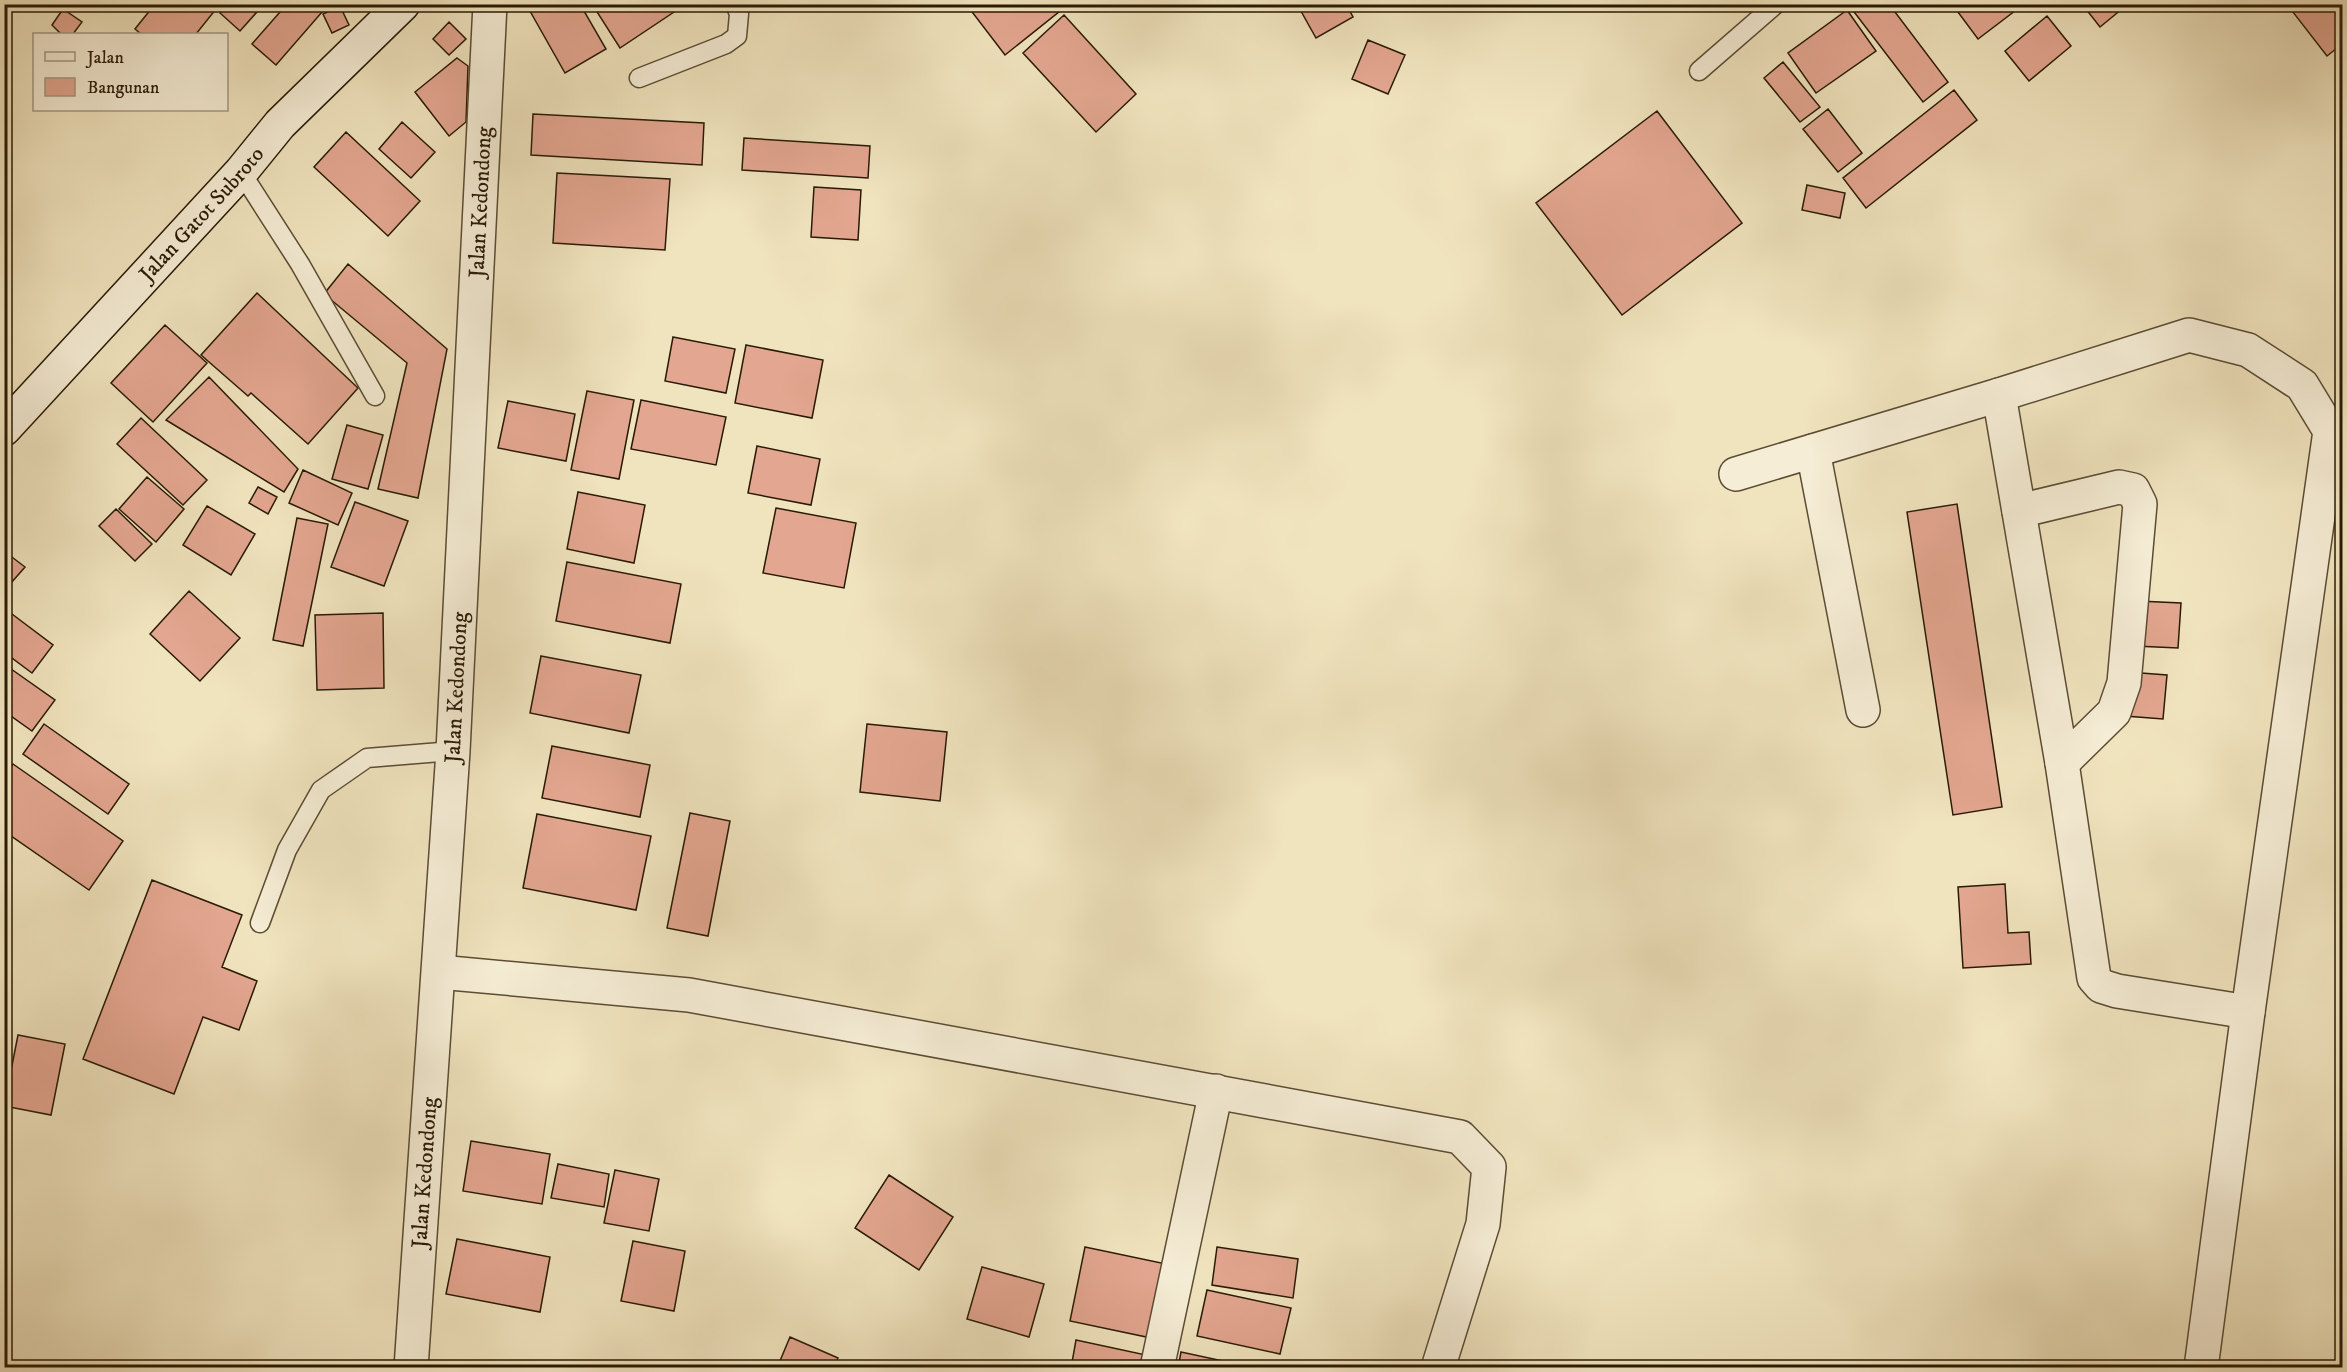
<svg xmlns="http://www.w3.org/2000/svg" width="2347" height="1372" viewBox="0 0 2347 1372" font-family="'IM FELL DW Pica',serif">
<style>
.building{fill:#e3a690;stroke:#291a06;stroke-width:1.5}
.lines{fill:none;stroke-linecap:round;stroke-linejoin:round}
.service-casing{stroke:#5b4c34;stroke-width:21}
.minor-casing{stroke:#5b4c34;stroke-width:36}
.secondary-casing{stroke:#291a06;stroke-width:36}
.service{stroke:#f5edd5;stroke-width:18}
.minor{stroke:#f5edd5;stroke-width:33}
.secondary{stroke:#f5edd5;stroke-width:33}
.labels{text-anchor:middle;dominant-baseline:central;stroke-width:4.5;stroke-linejoin:round;paint-order:stroke}
.street-label{font-size:22px;fill:#291a06;stroke:#f5edd5}
</style>
<rect width="100%" height="100%" fill="#f0e4be"/>
<filter id="stains"><feTurbulence type="fractalNoise" baseFrequency=".00333" numOctaves="4"/><feColorMatrix values="0 0 0 0 .2 0 0 0 0 .09 0 0 0 0 .02 0 0 0 .5 -.17"/></filter>
<radialGradient id="worn" r=".72"><stop offset=".6" stop-color="#630" stop-opacity="0"/><stop offset="1" stop-color="#630" stop-opacity=".3"/></radialGradient>
<path class="building" d="M155,4H220L196,34H141L135,29Z
M227,4H264L240,31L220,13Z
M287,4H329L276,65L252,44Z
M526,4H580L606,49L565,73Z
M592,4H686L620,48Z
M966,4H1055L1060,11L1005,55Z
M1297,4H1346L1353,17L1316,38Z
M1848,4H1889L1948,82L1923,102Z
M1952,4H2024L1978,39Z
M2082,4H2128L2100,27Z
M2293,4H2342V44L2327,56L2289,7Z
M340,6L349,25L332,33L323,14Z
M63,9L82,22L73,34H61L52,25Z
M1847,10L1876,51L1816,93L1788,53Z
M1064,15L1136,94L1096,132L1023,53Z
M2047,16L2071,46L2029,81L2005,51Z
M449,22L466,39L449,55L433,39Z
M1368,40L1405,55L1388,94L1352,79Z
M457,58L468,66L466,122L449,136L415,92Z
M1783,62L1820,107L1800,122L1764,78Z
M1954,90L1977,120L1866,208L1843,178Z
M1828,109L1862,153L1838,172L1803,129Z
M1657,111L1742,223L1622,315L1536,203Z
M533,114L704,123L702,165L531,155Z
M402,122L435,152L411,178L379,149Z
M346,132L420,201L388,236L314,167Z
M744,138L870,146L868,178L742,170Z
M557,173L670,179L665,250L553,243Z
M1807,185L1845,193L1840,218L1802,210Z
M814,187L861,190L858,240L811,237Z
M348,264L447,349L418,498L378,489L407,363L324,294Z
M257,293L358,388L308,444L251,393L248,396L201,355Z
M165,325L207,363L153,422L111,383Z
M673,337L735,349L726,393L665,381Z
M746,345L823,360L812,418L735,403Z
M209,377L298,469L284,492L166,420Z
M587,391L634,400L619,479L571,470Z
M641,400L726,417L716,465L631,449Z
M508,401L575,414L566,461L498,448Z
M141,418L207,480L183,505L117,444Z
M347,425L383,435L368,489L332,479Z
M757,446L820,459L811,505L748,493Z
M303,470L352,493L338,525L289,503Z
M147,477L184,509L156,542L119,509Z
M258,487L277,497L268,514L249,503Z
M578,492L645,505L634,563L567,549Z
M355,502L408,521L384,586L331,567Z
M1957,504L2002,807L1953,815L1907,512Z
M207,506L255,534L231,575L183,545Z
M776,508L856,523L844,588L763,573Z
M116,509L152,544L135,561L99,526Z
M297,518L328,524L303,646L273,640Z
M4,551L25,567L4,591Z
M567,562L681,584L670,643L556,621Z
M189,591L240,638L200,681L150,634Z
M2138,601L2181,603L2178,648L2135,646Z
M4,608L53,645L32,673L4,652Z
M383,613L384,688L317,690L315,615Z
M541,656L641,675L629,733L530,713Z
M4,664L55,700L32,731L4,711Z
M2128,672L2167,675L2163,719L2125,716Z
M44,724L129,784L108,814L23,754Z
M867,724L947,732L940,801L860,792Z
M552,746L650,765L640,817L542,798Z
M13,764L123,841L89,890L4,831V776Z
M690,813L730,821L708,936L667,928Z
M537,814L651,836L636,910L523,888Z
M152,880L242,915L222,967L257,981L239,1030L203,1017L174,1094L83,1059Z
M2005,884L2008,933L2029,932L2031,964L1963,968L1958,887Z
M18,1035L65,1044L51,1115L4,1106Z
M471,1141L550,1154L542,1204L463,1191Z
M558,1164L609,1174L604,1207L551,1198Z
M615,1170L659,1179L649,1231L604,1223Z
M889,1175L953,1217L919,1270L855,1228Z
M457,1239L550,1257L540,1312L446,1294Z
M633,1241L685,1251L674,1311L621,1301Z
M1085,1247L1171,1265L1156,1339L1070,1321Z
M1217,1247L1298,1259L1293,1298L1212,1285Z
M982,1267L1044,1284L1029,1337L967,1319Z
M1207,1290L1291,1308L1280,1354L1197,1336Z
M790,1337L838,1358L834,1368H777Z
M1076,1340L1146,1355L1144,1368H1071Z
M1181,1352L1228,1362L1227,1368H1178Z"/>
<g class="lines">
<g class="service-casing">
<path id="service" d="M1699,71L1776,4
M639,78L726,44L737,36L739,14L735,4
M241,172L300,264L375,396
M260,923L287,850L321,790L367,758L453,751"/>
</g>
<g class="minor-casing">
<g id="minor">
<path d="M1999,395L2062,763L2094,978L2101,986L2117,991L2248,1012"/>
<path d="M1813,451L1863,710"/>
<path d="M1736,474L1999,395L2189,335L2248,350L2302,385L2330,431L2248,1012L2201,1368"/>
<path d="M2019,511L2119,487L2133,490L2140,504L2124,683L2114,712L2062,763"/>
<path d="M439,972L689,995L1460,1137L1489,1167L1483,1224L1438,1368"/>
<path id="s1" d="M411,1368L453,751L490,4"/>
<path d="M1157,1368L1216,1091"/>
</g>
</g>
<g class="secondary-casing">
<g id="secondary">
<path id="s2" d="M4,429L241,172L280,124L403,4"/>
</g>
</g>
<use href="#service" class="service"/>
<use href="#minor" class="minor"/>
<use href="#secondary" class="secondary"/>
</g>
<g class="labels">
<g class="street-label">
<text stroke="none"><textPath href="#s1" startOffset="1168">Jalan Kedondong</textPath></text>
<text stroke="none"><textPath href="#s2" startOffset="292">Jalan Gatot Subroto</textPath></text>
<text stroke="none"><textPath href="#s1" startOffset="682">Jalan Kedondong</textPath></text>
<text stroke="none"><textPath href="#s1" startOffset="196">Jalan Kedondong</textPath></text>
</g>
</g>
<rect width="2347" height="1372" fill="none" stroke="#f0e4be" stroke-width="24"/>
<rect x="6" y="6" width="2335" height="1360" fill="none" stroke="#291a06" stroke-width="3"/>
<rect x="12" y="12" width="2323" height="1348" fill="none" stroke="#291a06" stroke-width="1.5"/>
<rect x="33" y="33" width="195" height="78" fill="#f5edd5" stroke="#a39982" stroke-width="1.5"/>
<rect x="45" y="52" width="30" height="9" fill="#f5edd5" stroke="#a39982" stroke-width="1.5"/>
<text x="87" y="63" font-size="18" fill="#291a06">Jalan</text>
<rect x="45" y="78" width="30" height="18" fill="#e3a690" stroke="#a39982" stroke-width="1.5"/>
<text x="87" y="93" font-size="18" fill="#291a06">Bangunan</text>
<rect width="100%" height="100%" filter="url(#stains)"/>
<rect width="100%" height="100%" fill="url(#worn)"/>
</svg>
